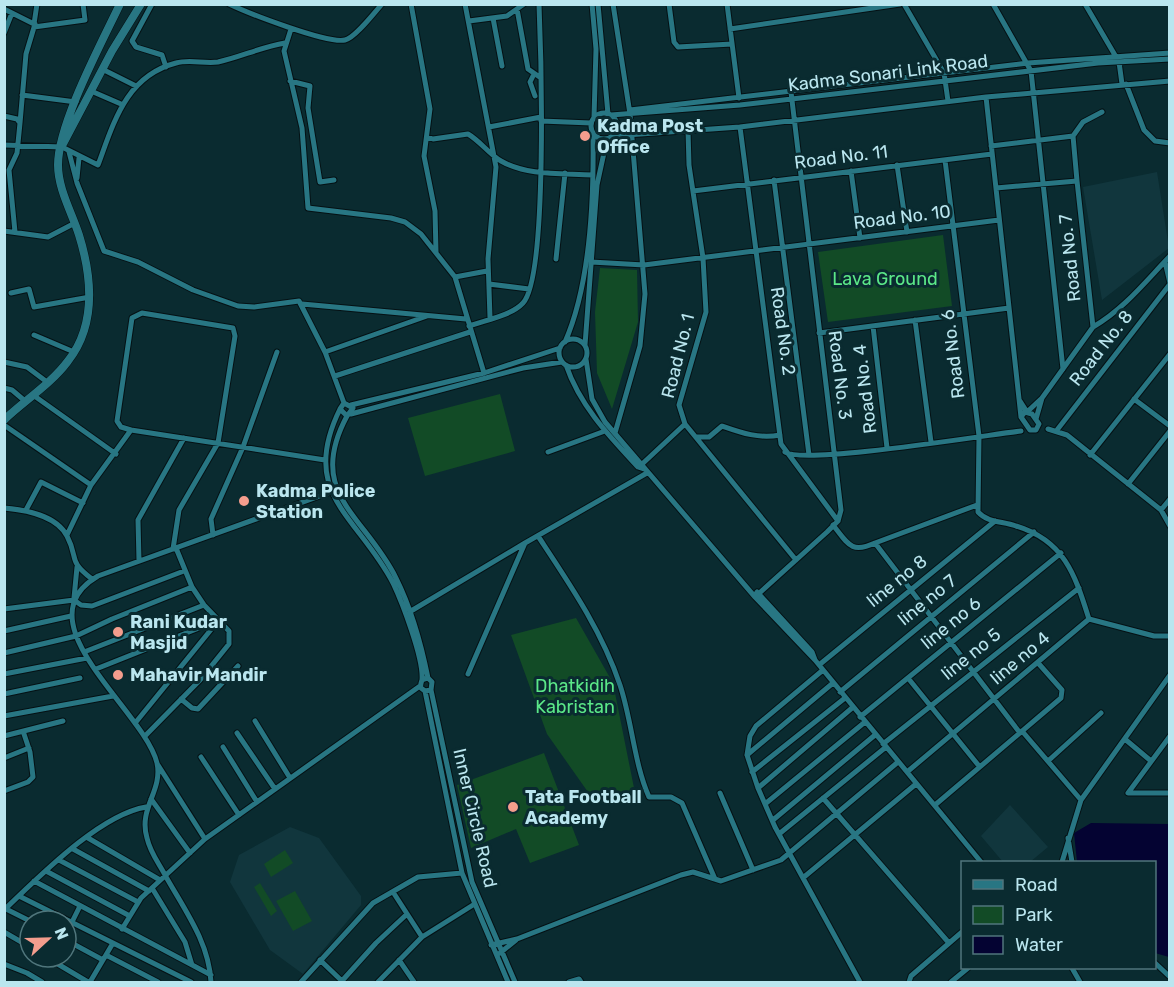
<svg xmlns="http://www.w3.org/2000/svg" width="1174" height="987" viewBox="0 0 1174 987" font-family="Rubik,sans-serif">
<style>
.built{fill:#11363d}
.green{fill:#124b26}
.water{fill:#040332}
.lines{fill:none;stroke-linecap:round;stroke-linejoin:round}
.minor-casing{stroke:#051114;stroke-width:7}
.secondary-casing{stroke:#051114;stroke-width:9}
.minor{stroke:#287683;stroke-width:5}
.secondary{stroke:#287683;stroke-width:8}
.poi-dot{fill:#f49d8d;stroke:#0a2b30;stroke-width:2}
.labels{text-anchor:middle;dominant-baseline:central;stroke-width:6;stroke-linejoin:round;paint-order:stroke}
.street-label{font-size:18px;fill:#bae6ef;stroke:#0a2b30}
.poi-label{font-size:18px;font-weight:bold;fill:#bae6ef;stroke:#0a2b30;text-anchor:start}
.park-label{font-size:18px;fill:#5be888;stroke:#0a2b30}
</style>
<rect width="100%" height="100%" fill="#0a2b30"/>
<path class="built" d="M1157,172L1169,248L1102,300L1083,187Z
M1010,805L1048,847L1030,862H1003L981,836Z
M290,827L319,838L361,896V905L303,974L270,950L230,882L239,855Z"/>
<path class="green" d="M943,235L952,306L828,322L818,252Z
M600,268L637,270L638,322L612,409L597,373L595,312Z
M500,394L515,451L425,476L408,418Z
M576,618L613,683L635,793L595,802L547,734L511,635Z
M544,753L579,845L530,863L516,829L471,848L457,785Z
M285,850L293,863L271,877L264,864Z
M260,883L277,911L271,916L254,887Z
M295,891L312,921L293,931L276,901Z"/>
<path class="water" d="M1091,823L1169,824V957L1155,953L1154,862H1077L1074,833Z"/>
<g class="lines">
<g class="minor-casing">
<path id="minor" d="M152,4L132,41L136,47L162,55L166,67
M229,4C248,13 327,44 345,40C355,38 374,13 382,4
M411,4L430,109L424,156L435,211L436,252
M465,4L496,167L488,259L490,318
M592,4L596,49L594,117
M598,4L608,114
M613,4L630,114L645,294L640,346L615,433
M669,4L674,42L678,47L732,44
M727,4L739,98
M904,4L944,73L948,101
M993,4L1031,71L1063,369
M1085,4L1119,62L1122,84
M4,9L34,24L37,4
M517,9L528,69L541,78
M493,18L502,66
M469,21L507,16L524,4
M34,27L85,20L83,4
M291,29L284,51L302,128L308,208L391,218L405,222L421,234L455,277L484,373
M730,29L900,4
M4,33L12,13
M102,69L136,86
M534,74L530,82L535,96
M290,81L310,86L308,108L320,182L334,180
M1126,84L1144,130L1155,141L1170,143
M91,91L121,104
M22,95L76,102
M986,97L1021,417
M630,110L1028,63L1170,53
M591 126a13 13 0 1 1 26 0a13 13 0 1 1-26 0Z
M611,115L740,105L1098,63L1170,59
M4,116L17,119L20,123L17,153L9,170L15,232
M541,121L591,123
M20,123L26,54L35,24
M489,127L541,117
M740,127L781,444L838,521
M688,130L689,165L703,258L706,312L679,405L685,424L796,560
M612,136L740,127L986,97L1170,81
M427,137L433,139L468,134C480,141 489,154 501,161C527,176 563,173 593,175
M4,145L62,147L98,165C114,122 126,76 176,63C190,59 204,64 218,62C241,57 261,47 285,43
M991,146L1073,136
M69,152L77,183L104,251L138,262L193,290L238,306L254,307L299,301L325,352L344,403L353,408L347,416L340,409L344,403
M945,160L979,436L978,512C988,523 1002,521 1016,526C1065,541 1075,575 1089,619
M897,165L907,232
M851,171L860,238
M77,178L79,158
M774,180L809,455
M1077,181L1073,136L1083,122L1102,112
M996,188L1077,181L1093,327L1042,398
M693,191L992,154
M4,231L48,237L75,223
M556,259L565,173
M591,262L644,265L999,220
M1165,262L1170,283
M455,277L487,271
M489,284L529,289
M11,293L29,289L34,307L90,297
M302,304L466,319
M915,320L931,442
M469,326C485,320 511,316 523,303C548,276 541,51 539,4
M873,326L887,448
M1093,327C1124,309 1145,282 1170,256
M819,333L1009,308
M34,335L74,352
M559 353a14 14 0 1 1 28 0a14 14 0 1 1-28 0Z
M565,342C591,283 594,198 593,134
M585,345L597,185L607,139
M325,352L427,316
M586,359L592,399L605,422L755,597L815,660
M4,362L27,367L47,382
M566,365C580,406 609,436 638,467L644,469
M335,376L470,332
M4,388L12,390L25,401
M33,395L116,454
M1134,399L1170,426
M1020,401L1027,412L1042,398L1036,419
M351,405L484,373L560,348
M340,409C298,494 358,516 393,583C402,602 424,659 422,680C421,683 420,685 421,688L425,691L431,690
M1025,412L1032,414L1039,424L1036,430H1030L1021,417Z
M351,414L523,368L562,362
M347,416C305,494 365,515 396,578C412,610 421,643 428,678
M4,425L91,485
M1048,429L1067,435L1161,510L1170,526
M131,430L121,427L117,421L132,318L142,313L233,328L235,336L218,443L179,510L173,549
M1057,430L1170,284
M696,437H709L722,426C742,433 759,439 780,435
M548,452L605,431
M785,452C803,465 987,435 1021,431
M1090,455L1170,354
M640,466L685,424
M1128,484L1170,431
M977,505L875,543L1020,733
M4,508C26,510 56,515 67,536C79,559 67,560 92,579
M26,510L41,482L83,503
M1161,510L1170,499
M833,525C848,544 851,554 875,543
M67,535L91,485L131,430L325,460
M213,535L211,519L243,447L277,352
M538,536C569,583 602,631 620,685C632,721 634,763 649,797H671L682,803L715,879
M139,561L138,520L184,438
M757,592L812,652L815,660L981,862
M755,597L827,532L838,521L841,510L791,92
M74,598L77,567
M4,609L74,600L81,605L92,606L184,571
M411,611L525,543
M4,631L71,616
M84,652L204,605
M4,653L76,636L112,619L192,587
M819,665L995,521
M96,669L219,620
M823,670L756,726L750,736L747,755L758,788L775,827L860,982
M4,674L87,658
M468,674L525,543L647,473
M908,678L979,766
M422,680L428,678L432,682L431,690L472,882L515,982
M425,691L462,873L508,982
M840,692L1034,532
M4,694L80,678
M181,699L192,708L198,709L238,666
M4,716L113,696
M860,717L1061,553
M255,721L290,778
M136,722L218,621
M1022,731L1081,800
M237,733L275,789
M4,736L63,721
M145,736L200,680L229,644V631L204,605L192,587L176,548
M1170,736L1128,793H1170
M1126,740L1151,761
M883,744L1079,588
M223,747L257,802
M747,755L833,683
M201,757L239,815
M4,758L29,748
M1048,761L1101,713
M158,765L205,839
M752,772L845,698
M907,772L1089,619L1154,636H1170
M758,788L852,708
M4,791L28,782L33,777L30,752L23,731
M720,793L753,870
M823,798L949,943
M151,799L190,853
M765,804L865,722
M935,805L1061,698L1062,690L1039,664
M773,820L875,735
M779,834L886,747
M88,838L160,880
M1068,838L1072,862
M73,849L149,891
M59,860L138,902
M1062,862L1081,800L1170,675
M46,871L128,915
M804,877L916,784
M34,881L211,975
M152,888L185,942L192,965
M393,892L422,937
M19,896L191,982
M6,909L30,921
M4,910C39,877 99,815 146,807
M72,922L80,906
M122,929L141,898L205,839L420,686
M4,932L30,947
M66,940L103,960
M491,945L517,939L681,875L693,872L721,881L781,860L898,762
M500,953L516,940
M106,955L158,982
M46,957L88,982
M320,960L343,982
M399,960L414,982
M1154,962L1170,977
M4,964L27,973L42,982
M1072,968L1080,982
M90,982L113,943
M211,982C209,942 184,909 165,875C158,862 150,852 147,838C138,808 163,791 157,763C144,710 19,622 98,576L353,484
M301,982L373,903L418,877L462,873
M341,982L376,943L407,914
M378,982L422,937L473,905
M569,982L579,979L581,982
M909,982L911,976L962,932
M951,982L968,968"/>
</g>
<g class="secondary-casing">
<path id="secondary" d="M63,144L112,51L141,4
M4,420C25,400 51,384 68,361C97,324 92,277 79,235C72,213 58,189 58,165C58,124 101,44 120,4"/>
</g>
<use href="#minor" class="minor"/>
<use href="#secondary" class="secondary"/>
</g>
<g class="poi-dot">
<circle cx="585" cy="136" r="6"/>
<circle cx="244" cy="501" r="6"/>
<circle cx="118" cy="632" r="6"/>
<circle cx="118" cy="675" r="6"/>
<circle cx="513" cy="807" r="6"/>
</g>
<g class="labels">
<g class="street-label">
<text transform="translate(888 73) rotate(-7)">Kadma Sonari Link Road</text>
<text transform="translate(841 157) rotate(-7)">Road No. 11</text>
<text transform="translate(902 217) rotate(-7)">Road No. 10</text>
<text transform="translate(1070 258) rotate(-96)">Road No. 7</text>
<text transform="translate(783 331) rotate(82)">Road No. 2</text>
<text transform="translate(1101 348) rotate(-52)">Road No. 8</text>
<text transform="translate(953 354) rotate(-97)">Road No. 6</text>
<text transform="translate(678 356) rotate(-76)">Road No. 1</text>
<text transform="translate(840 375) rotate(83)">Road No. 3</text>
<text transform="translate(865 389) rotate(-97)">Road No. 4</text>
<text transform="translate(897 581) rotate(-39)">line no 8</text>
<text transform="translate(927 600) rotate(-39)">line no 7</text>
<text transform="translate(951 623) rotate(-39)">line no 6</text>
<text transform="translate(971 654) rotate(-39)">line no 5</text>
<text transform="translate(1020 658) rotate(-40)">line no 4</text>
<text transform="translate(475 818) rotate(77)">Inner Circle Road</text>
</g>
<g class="poi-label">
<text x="597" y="126">Kadma Post<tspan x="597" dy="21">Office</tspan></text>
<text x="256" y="491">Kadma Police<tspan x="256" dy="21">Station</tspan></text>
<text x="130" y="622">Rani Kudar<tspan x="130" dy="21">Masjid</tspan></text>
<text x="130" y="675">Mahavir Mandir</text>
<text x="525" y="797">Tata Football<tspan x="525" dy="21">Academy</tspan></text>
</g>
<g class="park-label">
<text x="885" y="279">Lava Ground</text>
<text x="575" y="686">Dhatkidih<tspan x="575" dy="21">Kabristan</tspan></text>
</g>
</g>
<rect width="1174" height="987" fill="none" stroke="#bae6ef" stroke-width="12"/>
<rect x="961" y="861" width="195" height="108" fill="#0a2b30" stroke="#50767c" stroke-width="1.5"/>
<rect x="973" y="880" width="30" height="9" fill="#287683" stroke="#50767c" stroke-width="1.5"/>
<text x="1015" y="891" font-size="18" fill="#bae6ef">Road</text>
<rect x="973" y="906" width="30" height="18" fill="#124b26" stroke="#50767c" stroke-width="1.5"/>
<text x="1015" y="921" font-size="18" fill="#bae6ef">Park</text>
<rect x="973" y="936" width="30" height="18" fill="#040332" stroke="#50767c" stroke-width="1.5"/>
<text x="1015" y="951" font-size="18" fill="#bae6ef">Water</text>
<g transform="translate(48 939) rotate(68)"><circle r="28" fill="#0a2b30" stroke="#50767c" stroke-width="1.5"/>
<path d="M0-4.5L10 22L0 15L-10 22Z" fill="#f49d8d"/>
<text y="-9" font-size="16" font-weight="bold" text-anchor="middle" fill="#bae6ef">N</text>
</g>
</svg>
